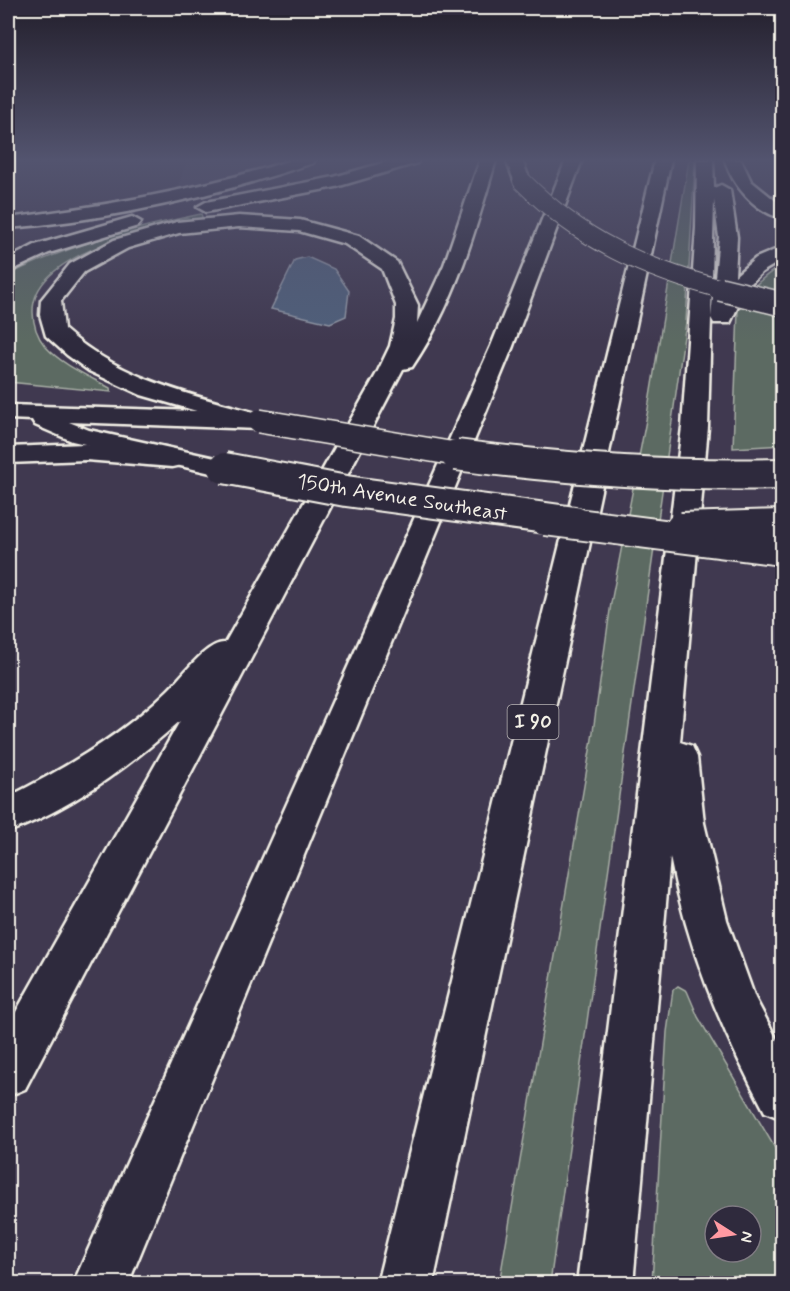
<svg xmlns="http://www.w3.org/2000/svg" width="790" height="1291" viewBox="0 0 790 1291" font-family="Mynerve,sans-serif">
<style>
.built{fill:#4c445d}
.green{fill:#5b6b62;stroke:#a8aea5;stroke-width:1.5;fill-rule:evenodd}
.water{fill:#505e7a;stroke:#9299a6;stroke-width:1.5}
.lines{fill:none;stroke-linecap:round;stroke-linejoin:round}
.secondary-casing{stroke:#f4f1e8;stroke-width:5}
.highway-casing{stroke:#f4f1e8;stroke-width:5}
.secondary{fill:#2f2a3d;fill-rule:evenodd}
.highway{fill:#2f2a3d;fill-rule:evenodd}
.primary-bridge-far1-casing{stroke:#f4f1e8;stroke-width:26;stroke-linecap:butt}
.primary-bridge-casing{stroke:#f4f1e8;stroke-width:34;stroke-linecap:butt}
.highway-bridge-far2-casing{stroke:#f4f1e8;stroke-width:20;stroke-linecap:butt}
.highway-bridge-far1-casing{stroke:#f4f1e8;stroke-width:26;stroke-linecap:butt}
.highway-bridge-casing{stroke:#f4f1e8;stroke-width:34;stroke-linecap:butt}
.primary-bridge-far1{stroke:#2f2a3d;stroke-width:23}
.primary-bridge{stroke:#2f2a3d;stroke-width:30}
.highway-bridge-far2{stroke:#2f2a3d;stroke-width:18}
.highway-bridge-far1{stroke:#2f2a3d;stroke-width:23}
.highway-bridge{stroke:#2f2a3d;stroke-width:30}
.labels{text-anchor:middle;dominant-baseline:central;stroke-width:5;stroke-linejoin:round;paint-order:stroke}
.shield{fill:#2f2a3d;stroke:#b9b5b5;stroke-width:1.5}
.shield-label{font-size:20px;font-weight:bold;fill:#f4f1e8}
.street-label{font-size:21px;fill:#f4f1e8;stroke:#2f2a3d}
</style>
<rect width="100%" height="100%" fill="#403950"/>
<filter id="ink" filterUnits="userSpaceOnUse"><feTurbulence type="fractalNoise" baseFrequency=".0167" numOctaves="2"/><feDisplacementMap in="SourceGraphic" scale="12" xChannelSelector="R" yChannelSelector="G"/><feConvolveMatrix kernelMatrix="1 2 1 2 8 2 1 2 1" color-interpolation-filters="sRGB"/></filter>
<g filter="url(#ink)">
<path class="built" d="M187,160H286L181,189L179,183Z"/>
<path class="green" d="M689,160H695L686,322L550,1283L499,1284L592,739L611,603L647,415Z
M201,214L203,220C158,227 32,251 33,312C33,324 37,336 45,346C62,365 88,376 110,388L111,392L8,382V275C70,245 133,228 201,214Z
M782,265V445L733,448L738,310C749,289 762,277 782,265Z
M678,986L687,991L698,1017L782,1160V1283H652L667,1032L673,990ZM715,1216H751V1252H715Z"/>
<path class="water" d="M307,257L334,269L349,291L346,316L330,323L271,309L295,260Z"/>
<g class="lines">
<g class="secondary-casing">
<path id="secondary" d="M291,160H315L313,163C214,196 111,220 8,228V218C104,206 199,190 291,160Z
M8,405L259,413L268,416L272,421L268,426L259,429L69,422L89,430L233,462L237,468L233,474L224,476L72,441L35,425L32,420L8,419Z"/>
</g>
<g class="highway-casing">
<path id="highway" d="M393,160H419L417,163L336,187L206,212L197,207L206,202L334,177Z
M480,160H496C475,232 455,304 412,367L403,369L25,1089L8,1096V1026L180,721C131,765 71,809 8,832V797C64,769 122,735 167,691C181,678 207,641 225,643L377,373L390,346L396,319V305L382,269L345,244L299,231L239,227L179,233L128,248L84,272L61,301L64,329C122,381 195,396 268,416L272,421L268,426L259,429L141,395L89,371L67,355L46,336L40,315L41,300L70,264L114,240L177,222L239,216L300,220L359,236L397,262L418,305L417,323L444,265Z
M506,160H522L530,181L528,185H516Z
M566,160H582L513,346L128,1284H73L491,346Z
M655,160H671L433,1284H377Z
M697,160H713L714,188L721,185L730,190L737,237L735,276L756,258L782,247V260L762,272L748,286L730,323H714L711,318L708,427L680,742L692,746L697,757L704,823L727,920L755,998L782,1049V1119L765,1112C720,1028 688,950 670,857L633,1284H577L682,427L696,228ZM714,200L719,237L711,317Z
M725,160H741L751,181L782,206V218C756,213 732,185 725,160Z
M132,217L141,222L138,226L49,253L8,272V259L35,245Z
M86,444L172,451L181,453L185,459L181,465L172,467L86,460L8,463V447Z"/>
</g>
<use href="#secondary" class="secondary"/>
<use href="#highway" class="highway"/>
<g class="primary-bridge-far1-casing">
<path id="primary-bridge-far1" d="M259,421L467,456"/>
</g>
<g class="primary-bridge-casing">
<path id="primary-bridge" d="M456,455C565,469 672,477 782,474
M224,468L346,491L575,522
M681,528L782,525"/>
</g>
<g class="highway-bridge-far2-casing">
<path id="highway-bridge-far2" d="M522,181C580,240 646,270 726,290"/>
</g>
<g class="highway-bridge-far1-casing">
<path id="highway-bridge-far1" d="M720,289L782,304"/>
</g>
<g class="highway-bridge-casing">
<path id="highway-bridge" d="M545,520L782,550"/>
</g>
<use href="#primary-bridge-far1" class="primary-bridge-far1"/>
<use href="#primary-bridge" class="primary-bridge"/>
<use href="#highway-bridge-far2" class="highway-bridge-far2"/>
<use href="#highway-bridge-far1" class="highway-bridge-far1"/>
<use href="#highway-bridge" class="highway-bridge"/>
</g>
</g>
<linearGradient id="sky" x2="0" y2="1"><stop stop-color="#231f2c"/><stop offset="0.47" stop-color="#53546f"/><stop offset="1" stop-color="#53546f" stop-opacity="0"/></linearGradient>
<rect width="790" height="341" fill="url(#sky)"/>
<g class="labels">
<rect class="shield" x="507.5" y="705" width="51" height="34" rx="4.5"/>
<g class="shield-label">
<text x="533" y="722">I 90</text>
</g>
<g class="street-label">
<text transform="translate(402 498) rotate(9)">150th Avenue Southeast</text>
</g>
</g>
<rect width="790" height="1291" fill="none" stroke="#2f2a3d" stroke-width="30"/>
<rect x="15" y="15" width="760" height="1261" fill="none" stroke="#f4f1e8" stroke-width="2" filter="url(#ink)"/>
<g transform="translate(733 1234) rotate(102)"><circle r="28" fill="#2f2a3d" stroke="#7e7a81" stroke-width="1.5"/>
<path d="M0-4.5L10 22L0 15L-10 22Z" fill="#ff9aa2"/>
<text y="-9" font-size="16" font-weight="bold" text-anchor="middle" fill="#f4f1e8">N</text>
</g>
</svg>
